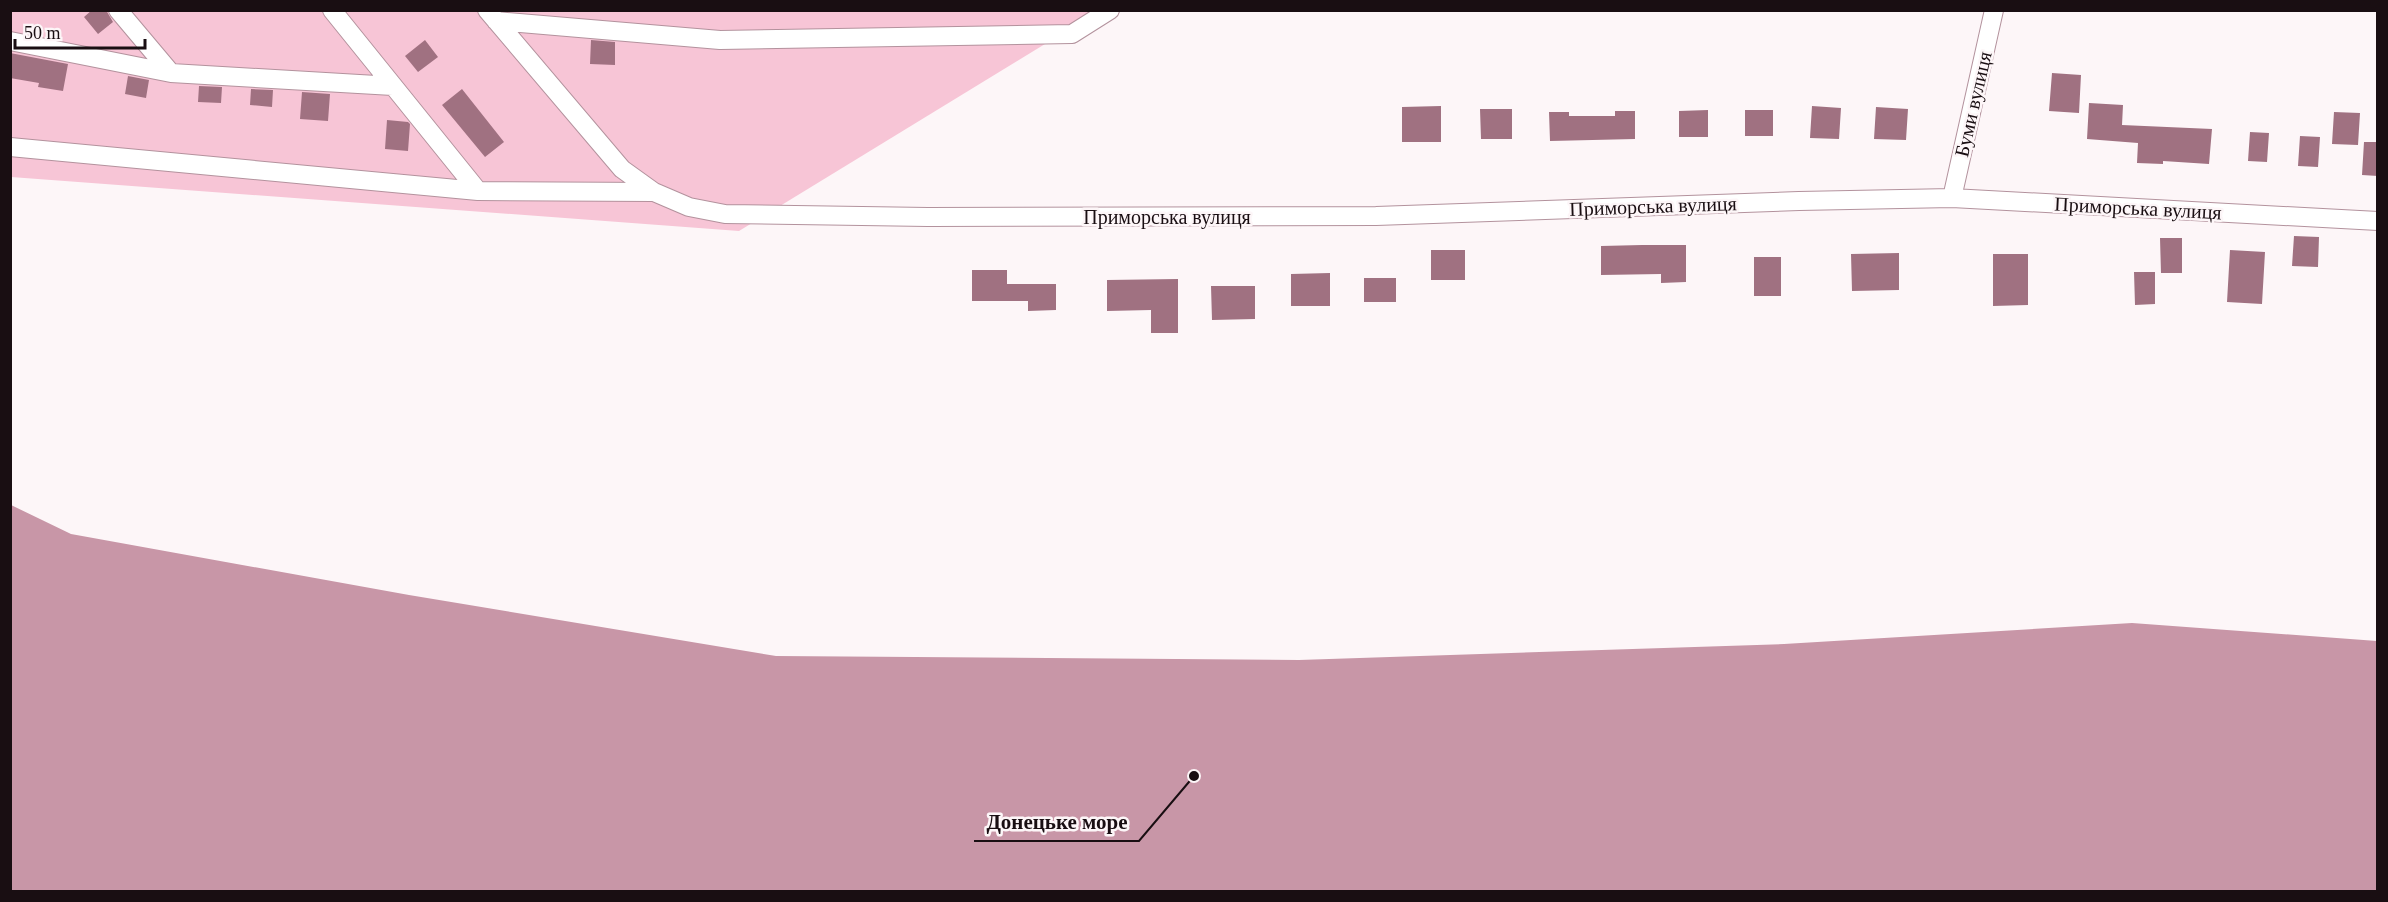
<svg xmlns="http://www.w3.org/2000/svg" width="2388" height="902" viewBox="0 0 2388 902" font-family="Georgia,serif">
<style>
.green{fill:#f7c5d6}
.water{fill:#c896a7}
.building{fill:#a07181}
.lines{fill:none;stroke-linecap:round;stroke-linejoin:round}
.minor-casing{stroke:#b3929d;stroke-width:20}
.minor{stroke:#fff;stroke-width:18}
.labels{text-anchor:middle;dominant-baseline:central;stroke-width:5;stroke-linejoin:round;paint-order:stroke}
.street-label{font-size:20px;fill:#190e12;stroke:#fdf6f8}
.leader{fill:none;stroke:#190e12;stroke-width:2}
.callout-dot{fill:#190e12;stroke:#fdf6f8;stroke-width:2}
.callout-label{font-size:21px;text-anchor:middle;font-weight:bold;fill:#190e12;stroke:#fdf6f8;stroke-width:5;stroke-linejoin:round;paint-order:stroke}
</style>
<rect width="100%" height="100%" fill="#fdf6f8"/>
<path class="green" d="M10,11H1099L739,231L11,177Z"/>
<path class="water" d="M11,505L71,534L409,595L776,656L1299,660L1784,644L2132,623L2377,641V891H11Z"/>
<path class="building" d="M92,10H106L113,22L98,34L84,17Z
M425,40L438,57L418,72L405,56Z
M591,40L615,42V65L590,64Z
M10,53L68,64L63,91L38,87L39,83L10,78Z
M2052,73L2081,75L2079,113L2049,111Z
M128,76L149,80L146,98L125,94Z
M199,86L222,87L221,103L198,102Z
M251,89L273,90L272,107L250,105Z
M462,89L504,142L485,157L442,105Z
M302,92L330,94L328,121L300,119Z
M2089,103L2123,105L2122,125L2212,129L2209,164L2163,161V164L2137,163L2138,143L2087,139Z
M1441,106V142H1402V107Z
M1812,106L1841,108L1839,139L1810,138Z
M1876,107L1908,109L1906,140L1874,139Z
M1480,109H1512V139H1481Z
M1708,110V137H1679V111Z
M1745,110H1773V136H1745Z
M1615,111H1635V139L1550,141L1549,112H1569V116H1615Z
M2334,112L2360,113L2358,145L2332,144Z
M387,120L408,122L410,124L408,151L385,149Z
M2250,132L2269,133L2267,162L2248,161Z
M2300,136L2320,137L2318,167L2298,166Z
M2364,142H2378V176L2362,175Z
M2294,236L2319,237L2318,267L2292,266Z
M2160,238H2182V273H2161Z
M1642,245H1686V282L1661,283V274L1601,275V246Z
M1431,250H1465V280H1431Z
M2230,250L2265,252L2262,304L2227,302Z
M1899,253V290L1852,291L1851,254Z
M1993,254H2028V305L1993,306Z
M1754,257H1781V296H1754Z
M972,270H1007V284H1056V310L1028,311V301H972Z
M2134,272H2155V304L2135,305Z
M1330,273V306H1291V274Z
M1364,278H1396V302H1364Z
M1178,279V333H1151V310L1107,311V280Z
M1211,286H1255V319L1212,320Z"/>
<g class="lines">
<g class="minor-casing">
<path id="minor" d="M118,10L171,73
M332,10L478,191
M487,10L622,169L654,192L689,207L725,214L928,217L1376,216L1799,201L1952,198L2378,221
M496,21L720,40L1072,34L1110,10
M10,41L171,73L393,86
M10,147L478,191L654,192
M1952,198L1994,10"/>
</g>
<use href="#minor" class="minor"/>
</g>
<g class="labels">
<g class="street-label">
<text transform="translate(1973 104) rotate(-77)">Буми вулиця</text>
<text transform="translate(1653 206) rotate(-2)">Приморська вулиця</text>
<text transform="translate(2138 208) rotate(3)">Приморська вулиця</text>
<text x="1167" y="217">Приморська вулиця</text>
</g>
</g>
<path class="leader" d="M1194 776L1139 841H974"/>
<circle class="callout-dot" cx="1194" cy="776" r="6"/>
<g class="callout-label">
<text x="1057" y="829">Донецьке море</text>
</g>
<rect width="2388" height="902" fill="none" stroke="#190e12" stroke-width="24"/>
<path d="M15 39v9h130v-9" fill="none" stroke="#190e12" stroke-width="3"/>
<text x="24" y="39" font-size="18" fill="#190e12" stroke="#fdf6f8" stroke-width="4.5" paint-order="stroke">50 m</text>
</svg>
